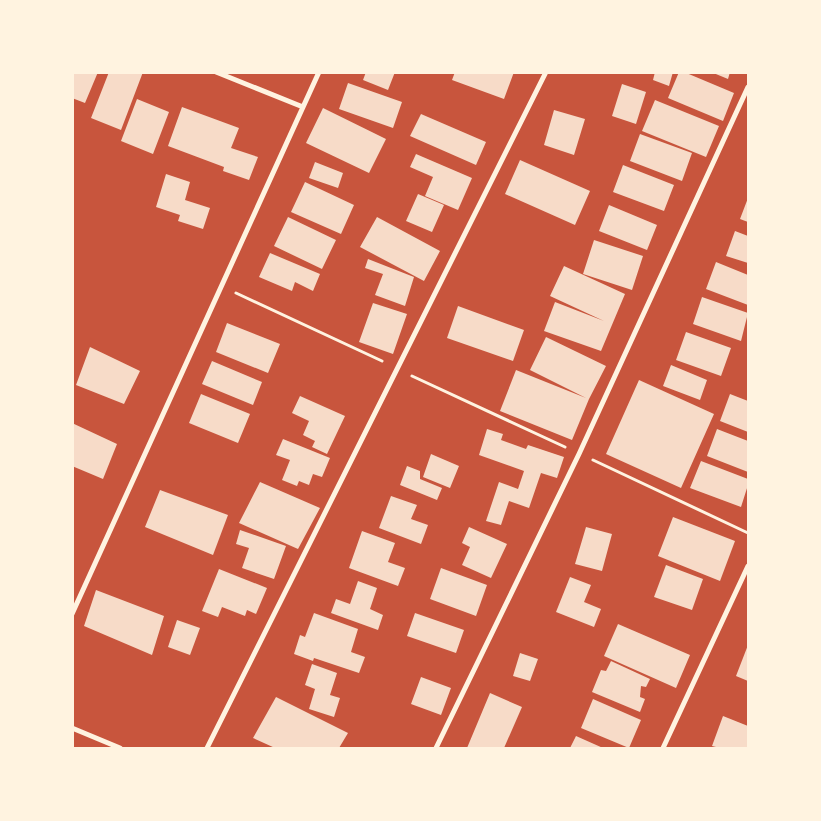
<svg xmlns="http://www.w3.org/2000/svg" width="821" height="821" viewBox="0 0 821 821" font-family="Literata,serif">
<style>
.building{fill:#f7dbc8}
.lines{fill:none;stroke-linecap:round;stroke-linejoin:round}
.path{stroke:#fff3e0;stroke-width:3}
.minor{stroke:#fff3e0;stroke-width:5}
</style>
<rect width="100%" height="100%" fill="#c8553d"/>
<path class="building" d="M72,72H98L85,103L72,98Z
M109,72H143L121,130L91,118Z
M366,72H395L388,90L363,80Z
M455,72H514L504,99L452,80Z
M655,72H673L669,86L653,80Z
M679,72H684L734,93L723,121L668,98Z
M711,72H730L728,79Z
M348,83L402,102L393,128L339,109Z
M622,84L646,92L636,124L612,116Z
M137,99L169,112L153,154L121,141Z
M655,100L719,126L706,157L642,131Z
M182,107L239,128L231,148L258,157L249,180L223,171L224,167L168,146Z
M323,108L386,139L369,173L306,143Z
M554,110L585,119L574,155L544,145Z
M421,114L486,142L476,165L410,136Z
M640,134L692,153L682,181L630,161Z
M416,154L472,178L458,210L425,196L433,177L410,167Z
M520,160L590,191L575,225L505,194Z
M315,162L343,173L338,188L309,178Z
M623,165L674,185L664,211L613,192Z
M166,174L190,182L185,200L210,208L203,229L178,221L180,215L156,207Z
M305,182L354,205L341,234L291,212Z
M418,194L444,205L432,232L406,221Z
M748,198V222L740,219Z
M609,205L657,225L647,250L599,231Z
M288,217L336,240L322,269L274,246Z
M377,217L440,251L424,281L360,247Z
M735,231L748,236V263L726,256Z
M594,240L643,256L632,290L583,274Z
M270,253L320,274L313,291L295,282L292,291L259,277Z
M368,259L414,277L405,306L375,295L383,274L365,268Z
M716,262L748,275V305L706,289Z
M564,266L625,294L601,351L544,331L555,302L604,321L550,296Z
M702,297L748,313L741,341L693,324Z
M373,303L407,314L393,354L359,342Z
M458,306L524,330L513,361L447,338Z
M227,323L280,344L268,373L216,352Z
M686,332L731,348L721,376L676,360Z
M546,337L606,366L589,399L572,440L500,411L516,370L586,398L530,370Z
M90,347L140,371L124,404L76,385Z
M212,361L262,382L253,405L202,384Z
M671,365L707,380L700,400L663,386Z
M639,380L714,414L681,488L606,454Z
M201,394L250,414L238,443L189,423Z
M730,394L748,401V432L720,421Z
M300,396L345,416L327,454L312,447L315,441L303,435L309,421L292,413Z
M72,423L117,444L103,479L72,466Z
M487,429L503,434L501,440L526,449L528,445L564,457L557,478L541,473L529,508L509,501L501,525L486,521L499,482L518,489L524,471L479,455Z
M717,429L748,441V472L707,456Z
M283,439L330,458L322,477L313,474L309,485L299,481L297,486L282,480L290,460L276,455Z
M431,454L459,466L450,488L423,477Z
M701,461L748,479V485L741,507L690,488Z
M407,466L420,471V479L442,488L437,500L400,485Z
M260,482L320,508L298,549L239,523Z
M160,490L228,515L213,555L145,527Z
M391,496L417,505L411,519L428,525L421,544L379,528Z
M673,517L735,541L720,581L658,556Z
M469,527L507,544L491,578L462,565L470,547L462,543Z
M586,527L612,534L602,571L575,564Z
M240,530L286,546L274,579L242,568L249,548L236,544Z
M362,531L395,543L388,562L405,568L398,586L349,568Z
M666,565L703,579L692,610L654,597Z
M441,568L487,585L476,616L430,599Z
M219,569L267,588L256,614L247,610L245,616L222,607L218,617L202,611Z
M570,577L591,585L584,602L601,609L594,627L556,612Z
M358,581L377,588L370,609L383,615L378,630L331,613L336,599L350,604Z
M96,590L164,616L152,655L84,626Z
M314,613L358,629L351,652L365,657L359,673L314,658L313,661L294,654L300,635L305,637Z
M415,613L464,630L456,653L407,636Z
M177,620L200,628L190,655L168,647Z
M618,624L690,655L676,688L604,656Z
M748,645V681L736,676Z
M520,653L538,659L530,681L513,676Z
M611,661L650,679L646,687L641,686L640,697L645,699L640,712L592,692L601,670L606,671Z
M312,664L337,673L330,695L340,698L334,717L309,709L315,689L305,685Z
M421,677L451,688L441,715L411,704Z
M490,693L522,707L504,748H467Z
M276,697L348,733L339,748H275L253,738Z
M593,699L641,720L629,748L581,728Z
M723,716L748,726V748H720L712,746Z
M576,736L603,748H570Z"/>
<g class="lines">
<path class="path" d="M236,293L382,361
M412,376L565,447
M593,460L748,533"/>
<path class="minor" d="M216,72L303,107
M72,614L319,72
M72,728L120,748
M207,748L546,72
M436,748L579,454L748,87
M663,748L748,566"/>
</g>
<rect width="821" height="821" fill="none" stroke="#fff3e0" stroke-width="148"/>
</svg>
